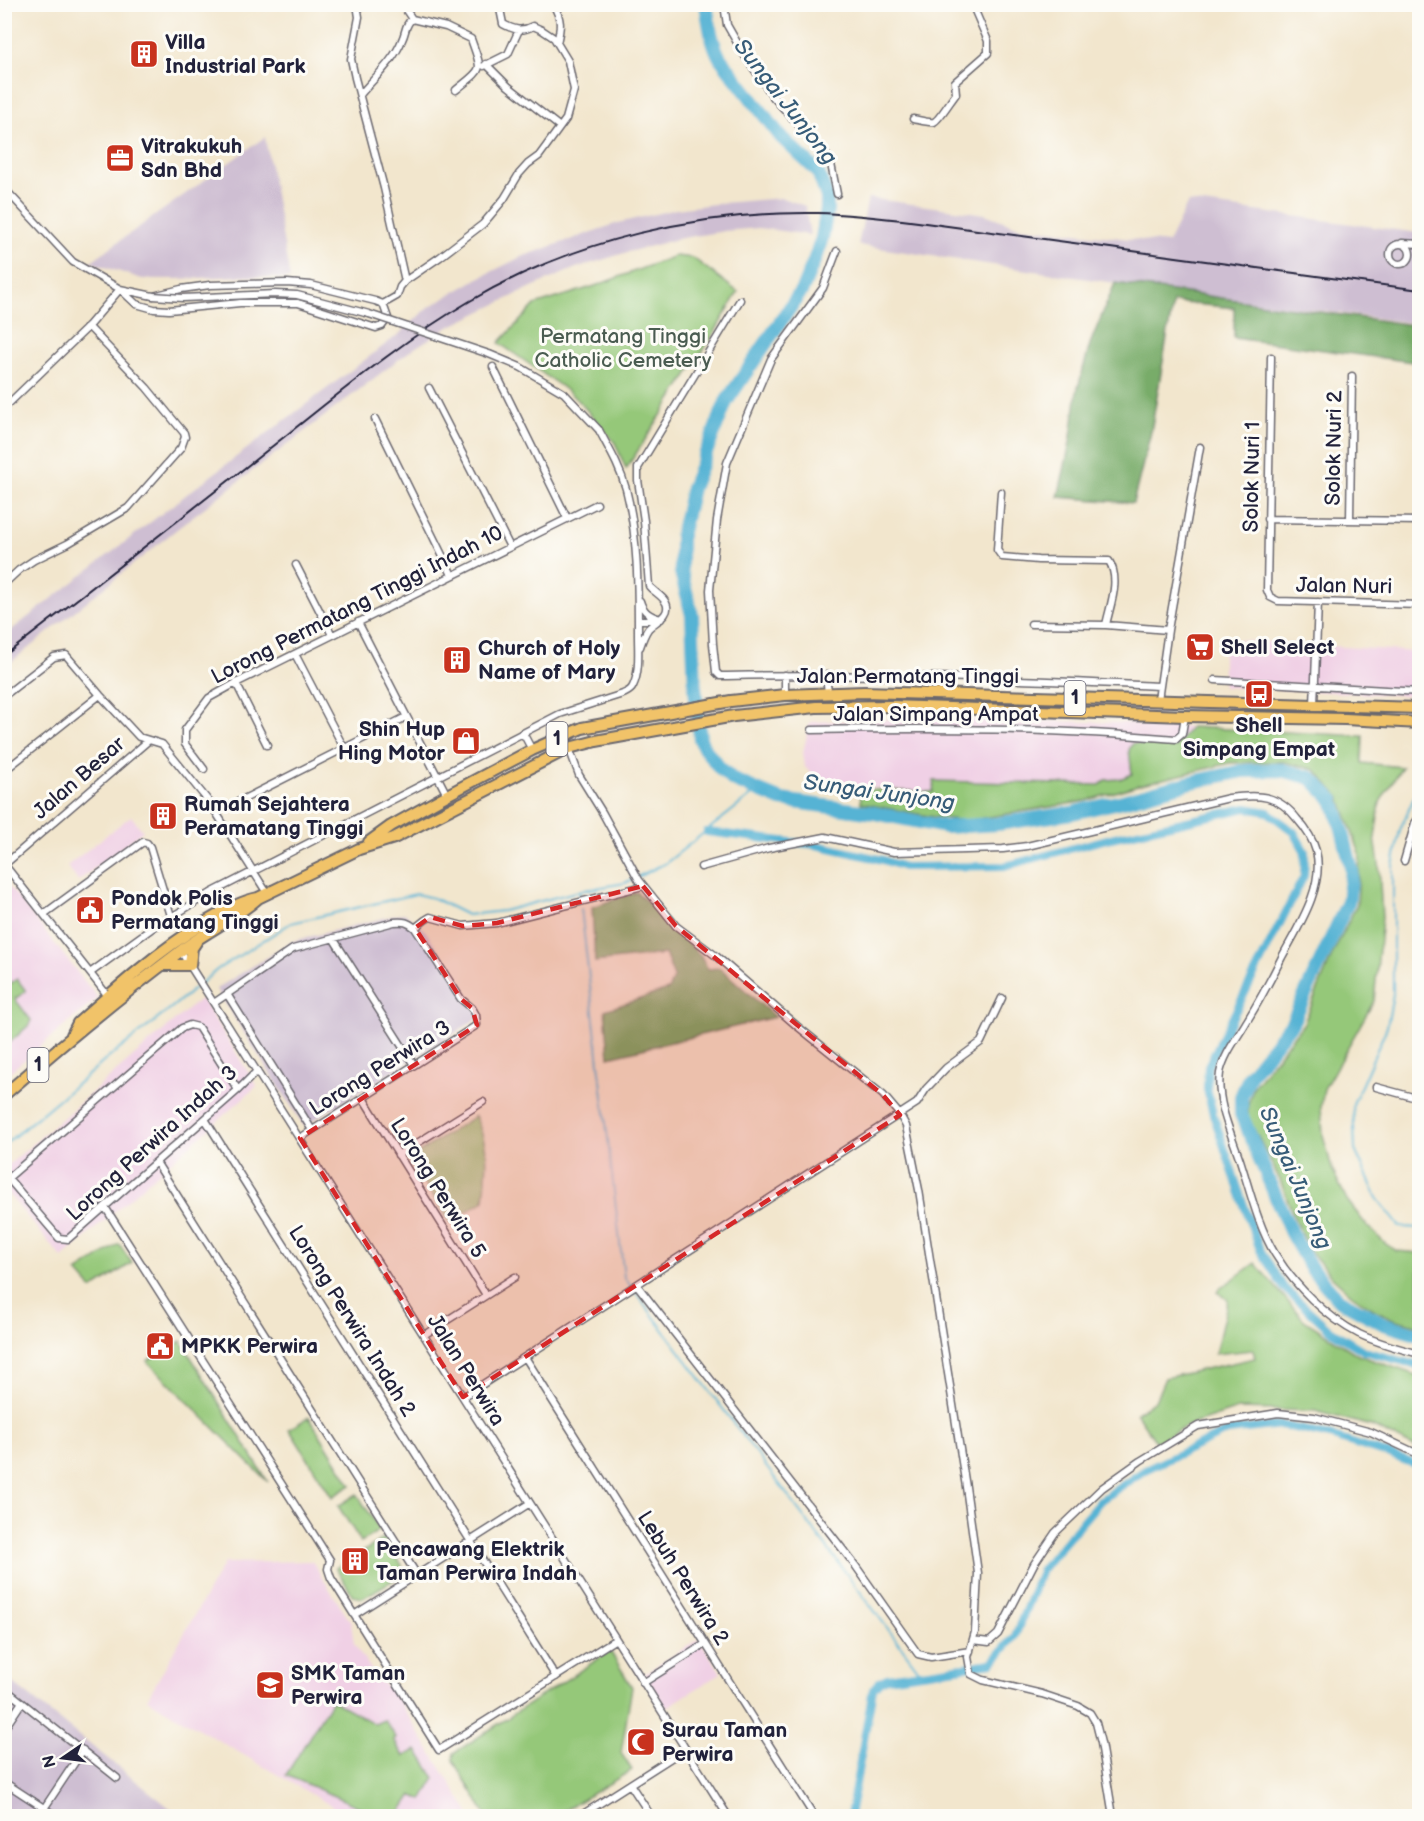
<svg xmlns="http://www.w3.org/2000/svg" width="1424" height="1821" viewBox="0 0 1424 1821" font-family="'Balsamiq Sans',sans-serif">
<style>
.built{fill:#f0d0e5}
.industrial{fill:#cebed2}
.green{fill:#95c879;stroke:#5c755a;stroke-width:1.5}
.forest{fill:#78ac69;stroke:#4d6752;stroke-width:1.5}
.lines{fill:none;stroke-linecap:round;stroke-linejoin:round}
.stream{stroke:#56b3d4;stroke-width:2}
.canal{stroke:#56b3d4;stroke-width:8}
.river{stroke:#56b3d4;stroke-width:14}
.minor-casing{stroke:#6b676e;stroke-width:9}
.trunk-casing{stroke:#6b676e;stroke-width:14}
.minor{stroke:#fff;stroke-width:6}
.trunk{stroke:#f1c369;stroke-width:10}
.rail{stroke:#22223b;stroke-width:2}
.minor-bridge-casing{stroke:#6b676e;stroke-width:9;stroke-linecap:butt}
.minor-bridge{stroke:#fff;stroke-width:6}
.marked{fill:#d62828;fill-opacity:0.2;stroke:#d62828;stroke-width:4.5;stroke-dasharray:12 8;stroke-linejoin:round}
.labels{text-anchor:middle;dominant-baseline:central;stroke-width:6;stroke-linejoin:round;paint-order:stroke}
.shield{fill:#fdfcf7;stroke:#646373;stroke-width:1.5}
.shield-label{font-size:20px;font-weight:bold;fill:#22223b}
.poi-label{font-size:21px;font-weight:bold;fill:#22223b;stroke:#fdfcf7;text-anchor:start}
.park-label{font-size:21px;fill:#4a5c51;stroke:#fdfcf7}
.street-label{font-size:21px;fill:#22223b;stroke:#fdfcf7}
.water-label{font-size:22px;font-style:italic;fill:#375c78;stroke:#fdfcf7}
</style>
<rect width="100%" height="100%" fill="#fdfcf7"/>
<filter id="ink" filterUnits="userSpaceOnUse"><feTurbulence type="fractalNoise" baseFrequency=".0167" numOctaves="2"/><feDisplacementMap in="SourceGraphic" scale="12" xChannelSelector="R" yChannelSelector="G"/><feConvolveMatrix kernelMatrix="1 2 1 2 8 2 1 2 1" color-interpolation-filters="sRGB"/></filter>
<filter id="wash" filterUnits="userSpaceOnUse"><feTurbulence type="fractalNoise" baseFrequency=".008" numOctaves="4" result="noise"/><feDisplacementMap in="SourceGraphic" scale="24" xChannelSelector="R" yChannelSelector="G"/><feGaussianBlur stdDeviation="1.35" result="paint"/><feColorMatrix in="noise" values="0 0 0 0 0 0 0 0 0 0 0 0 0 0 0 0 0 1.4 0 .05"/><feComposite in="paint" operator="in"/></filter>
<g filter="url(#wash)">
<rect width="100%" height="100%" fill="#f2e6cd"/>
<path class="built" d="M1223,639L1419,652V696L1223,687Z
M928,718L1125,723L1191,727L1176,747L1129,750L1132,774L1120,779L1105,780L1100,785L934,781V792L821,784L805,767L803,752L810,722Z
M131,816L143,831L78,881L67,866Z
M4,880L98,998L5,1076H4Z
M201,998L257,1086L62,1258L5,1190L4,1169Z
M312,1561L351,1623L354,1644L379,1681L392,1690L471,1816H349L147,1699L224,1563Z
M699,1639L721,1673L666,1708L644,1674Z"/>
<path class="industrial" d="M265,137L290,279L243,276L177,279H142L90,262Z
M782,198L805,206L810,235L759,228L725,231L682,238L628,252L576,268L532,287L445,329L410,351L192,517L5,667V635L183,497L398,335L429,307L475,280L521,257L618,223L676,209L722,203Z
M868,198L985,214L1019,227L1168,243L1188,202L1419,233V324L1115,283L858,245Z
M404,913L424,929L468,993L479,1018L304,1126L216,989L293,941Z
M5,1677L180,1816H5Z"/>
<path class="green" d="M675,256L693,258L738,292L712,337L626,469L615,443L579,401L562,387L499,343L535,305L595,286Z
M1191,727L1363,736L1362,763L1402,767L1380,802L1375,838L1379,864L1382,918L1374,1001L1324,1089L1321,1107L1323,1135L1332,1169L1347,1200L1367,1226L1387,1245L1397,1251L1419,1253V1326L1393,1319L1371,1308L1352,1295L1331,1276L1312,1253L1297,1225L1280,1180L1248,1117V1104L1254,1086L1304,1023L1333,953L1357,904L1360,854L1340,798L1315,770L1284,762L1230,763L1138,785L1086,801L965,821L928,816L861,803L860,789L933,792L934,781L1100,785L1105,780L1120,779L1132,774L1129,750L1133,743L1176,747L1177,741H1180Z
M17,979L26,991L15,999L31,1020L29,1025L9,1043L5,1037V984L8,982L10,984Z
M475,1116C491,1150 487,1166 484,1201L450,1222L409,1159Z
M119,1244L132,1263L92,1289L77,1272Z
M1255,1263L1304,1320L1358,1355L1419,1376V1449L1371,1426L1315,1411L1238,1409L1187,1426L1156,1442L1136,1413L1155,1401L1165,1378L1255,1358L1253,1350L1215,1354L1228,1300L1217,1291Z
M181,1341L268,1482L147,1361Z
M309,1417L351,1485L332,1497L289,1429Z
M357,1494L380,1530L361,1542L338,1506Z
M384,1538L402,1565L400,1576L363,1598L353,1596L336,1568L344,1563L350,1571L365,1561L361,1553Z
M610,1651L632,1687L621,1753L632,1770L555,1816H487L453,1761L454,1753Z
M332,1700L375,1724L384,1720L396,1737L394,1740L404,1756L417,1750L435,1778L422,1800L412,1795L398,1816H380L286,1775Z"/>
<path class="forest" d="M1115,283L1419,326V363L1234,338V308L1173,302L1151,432L1133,503L1058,497L1070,443L1077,391L1090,344Z
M637,892L699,954L708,969L720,968L775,1017L609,1057L605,1010L668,990L674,977L665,954L595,962L592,907Z"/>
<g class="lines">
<path class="stream" d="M1420,784L1400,830L1393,866V994L1387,1027L1353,1104L1355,1150L1377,1198L1400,1227L1420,1228
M579,891L580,898
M581,909L624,1277L921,1673
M4,1145L107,1059L159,1018L218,969L291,923L416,894L433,898L467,915L503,911L579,891L625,883L666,863L758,790"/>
<path class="canal" d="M707,832L816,845L883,860L904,867L1005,866L1111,838L1246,808L1268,812L1294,832L1305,852L1304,876L1208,1066L1207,1089L1213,1114L1241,1197L1260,1250L1284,1288L1330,1330L1364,1351L1420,1366
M850,1816L873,1689L879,1682L887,1678L992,1663L1015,1636L1042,1569L1101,1500L1145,1470L1228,1431L1281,1425L1330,1436L1393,1456L1420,1466"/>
<path class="river" d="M706,4C709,23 711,41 720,58L781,137L818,172L827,197V209L822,238L814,261L802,290L726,402L692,488L681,536V572L692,615L695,687L700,739L704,748L719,767L733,780L781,800L874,813L945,827L997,824L1072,813L1123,801L1188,783L1243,771L1282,770L1311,778L1333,800L1342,829L1352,871L1348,902L1292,1023L1250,1075L1241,1097V1114L1291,1233L1311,1268L1338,1299L1384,1324L1420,1335"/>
</g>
</g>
<g filter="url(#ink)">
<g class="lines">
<g class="minor-casing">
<path id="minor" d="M357,4L359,17L351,59L355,78L384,188L405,281
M402,4L412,19
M553,4C562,20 561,26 557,43
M724,4L727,25L743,53L774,98L830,159L837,194
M486,64L508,86L560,127
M484,66L508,54L519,30
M360,95C374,78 394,61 402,40C406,32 405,24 412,19L446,27L471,39C483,73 484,67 456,90
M913,119C919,120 928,123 934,122C939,120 951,100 956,94L955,82L988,53V41L972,4
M4,188L73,262L120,289L153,296L181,289L210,285L287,283L311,285L375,301L383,304L388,318L382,326L376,328L298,303H240L169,310L154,309L136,304L120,289
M1402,243L1420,244
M1390 254a10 10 0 1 1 20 0a10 10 0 1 1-20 0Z
M837,251L823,288L771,359L727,463L717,520L710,590L713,644L716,672L720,676H727C872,673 1015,679 1159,686
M383,304L397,296L400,287L405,281L440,257L483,224L504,199L519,174L528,164L539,156L566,119L574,90L568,61L554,38L542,30L533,26C522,32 514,30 503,24L499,4
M1271,357L1267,590L1270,597L1278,601L1420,605
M493,367L567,518
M429,388L510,547
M4,408L85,330L120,289
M375,419L452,575
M1001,492L997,550L1002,557L1038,560L1109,561C1121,580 1110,605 1106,625
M1267,519L1420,521
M1350,520L1352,376
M296,565L332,635
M4,584L19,570L34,560L67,544L128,508L181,448L185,437L184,433L147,388L88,326
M640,601C643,612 650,616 661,619
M638,620H658
M358,622L447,795
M1031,624L1106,625L1168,630
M640,647C642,641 644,635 648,629C654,622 672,615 666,603C663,596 654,592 649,586L644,521L638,480V468L740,300
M295,654L344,748
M785,675V695
M826,675L828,693
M1215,680L1420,692
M236,683L267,745
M4,696L54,657L66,655L100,695L139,737L162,744L210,803L267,893
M1158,700L1168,630L1200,447
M1314,705L1318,602
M812,730C934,728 1056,728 1176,739L1182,734L1185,716
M523,733L532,750
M569,748L579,775L602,812L639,880L676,926L716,956L797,1026L883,1095L900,1115L906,1126L919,1190L966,1487L978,1573L975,1632L968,1657L971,1674L983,1680L1042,1694L1078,1706L1090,1713L1096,1723L1101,1743L1113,1816
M204,769L185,744V730L209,698L236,683L597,504
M4,771L100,695
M230,806L406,717
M1404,861L1415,823L1420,816
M4,864L108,996
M4,865L148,741
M701,867L769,848L825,837L894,852L1003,849L1027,846L1229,798C1259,794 1278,794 1298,820C1306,829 1313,840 1316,851C1325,887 1298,927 1282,957C1271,979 1260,1000 1247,1021C1238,1037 1224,1054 1220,1073C1216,1102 1231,1133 1240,1160C1250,1191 1258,1226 1275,1254C1294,1285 1326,1317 1359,1334C1378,1343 1400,1349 1420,1354
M211,893L222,912
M44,914L143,842L147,843L150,847L171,916
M415,928L425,920L430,917L463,926L497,923L643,886
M333,938L414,1065
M180,950L728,1816
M90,973L151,929L211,893L560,714L623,694C627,692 631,691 633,686C640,672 638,651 638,636C638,587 638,536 626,489C620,467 609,449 599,430
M227,994L312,1130
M214,1003L293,949L394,922C404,921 408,922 415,928L461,999L472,1008L476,1015L477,1025L300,1138
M1376,1087L1420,1099
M238,1090L198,1027L190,1025L182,1028L8,1178L59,1238L68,1239L238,1090L257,1071
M363,1098L486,1295
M205,1119L556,1677
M398,1155L483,1102
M156,1162L417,1575
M105,1207L330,1560L328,1569L331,1578L439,1750L616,1639
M637,1285L855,1565L918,1654L931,1657L970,1651
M424,1335L515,1277
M525,1357L814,1816
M463,1397L917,1103L926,1089L946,1068L981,1042L1002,998
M354,1615L530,1503
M973,1640L989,1642L998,1634L1034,1564L1055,1533L1102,1488L1140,1461L1198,1426L1278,1413L1314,1417L1371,1432L1420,1455
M643,1683L705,1644
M4,1688L117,1778
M4,1729L22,1702
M4,1782L56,1816
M630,1784L651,1816
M39,1816L83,1750
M580,1816L685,1749"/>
</g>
<g class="trunk-casing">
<path id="trunk" d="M369,842L391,826L447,795L532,750L582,728L731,701L785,695L864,692L1420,708
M162,965H190L192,948L196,942
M72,1035L78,1023C118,987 158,951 204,923C222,913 238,902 258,898L359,849L394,838L569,748L596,741L734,716L816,707L890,706L1185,716L1345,719L1420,723
M4,1095C60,1046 118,998 178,953C203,933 233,920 257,899"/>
</g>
<use href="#minor" class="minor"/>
<use href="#trunk" class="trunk"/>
<path class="rail" d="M4,656C93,587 182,518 270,448C335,397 398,343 470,301C574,240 698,211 818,213C852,214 885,218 918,222L1420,290"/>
<g class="minor-bridge-casing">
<path id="minor-bridge" d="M153,296L183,298L275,294L297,295L369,314L489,354L520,367L564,393L599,430"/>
</g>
<use href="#minor-bridge" class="minor-bridge"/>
</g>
</g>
<path class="marked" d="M643,886L676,926L883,1095L900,1115L463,1397L300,1138L477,1025L472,1008L461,999L415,928L430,917L463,926L497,923Z"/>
<defs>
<g id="building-square" transform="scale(1.5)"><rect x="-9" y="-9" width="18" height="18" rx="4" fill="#c8321e" stroke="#fdfcf7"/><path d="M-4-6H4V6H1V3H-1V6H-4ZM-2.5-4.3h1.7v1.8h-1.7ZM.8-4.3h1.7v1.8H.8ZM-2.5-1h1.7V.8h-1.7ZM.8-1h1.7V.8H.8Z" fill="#fff"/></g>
<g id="office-square" transform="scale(1.5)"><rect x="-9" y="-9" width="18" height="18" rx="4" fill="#c8321e" stroke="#fdfcf7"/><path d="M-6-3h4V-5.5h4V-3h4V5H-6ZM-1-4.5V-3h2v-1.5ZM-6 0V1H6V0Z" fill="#fff"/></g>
<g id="supermarket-square" transform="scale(1.5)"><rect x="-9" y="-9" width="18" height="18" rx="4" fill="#c8321e" stroke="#fdfcf7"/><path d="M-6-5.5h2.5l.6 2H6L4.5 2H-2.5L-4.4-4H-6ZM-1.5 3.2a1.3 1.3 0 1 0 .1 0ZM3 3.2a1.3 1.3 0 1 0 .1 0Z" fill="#fff"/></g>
<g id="bus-square" transform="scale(1.5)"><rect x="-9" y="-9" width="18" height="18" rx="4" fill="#c8321e" stroke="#fdfcf7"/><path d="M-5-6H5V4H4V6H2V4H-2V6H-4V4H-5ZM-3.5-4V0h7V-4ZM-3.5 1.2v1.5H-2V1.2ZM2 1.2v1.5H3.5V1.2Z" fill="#fff"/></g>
<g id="shop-square" transform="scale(1.5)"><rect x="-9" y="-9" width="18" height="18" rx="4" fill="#c8321e" stroke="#fdfcf7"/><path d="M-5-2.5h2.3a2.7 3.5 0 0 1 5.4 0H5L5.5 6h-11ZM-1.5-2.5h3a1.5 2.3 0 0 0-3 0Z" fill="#fff"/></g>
<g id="civic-square" transform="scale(1.5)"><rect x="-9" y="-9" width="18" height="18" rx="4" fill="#c8321e" stroke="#fdfcf7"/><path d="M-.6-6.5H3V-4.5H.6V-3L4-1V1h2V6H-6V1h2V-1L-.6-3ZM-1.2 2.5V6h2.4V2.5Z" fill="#fff"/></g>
<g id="school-square" transform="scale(1.5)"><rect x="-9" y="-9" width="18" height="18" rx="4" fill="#c8321e" stroke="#fdfcf7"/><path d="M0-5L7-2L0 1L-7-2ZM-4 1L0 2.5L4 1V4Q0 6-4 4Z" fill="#fff"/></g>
<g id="mosque-square" transform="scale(1.5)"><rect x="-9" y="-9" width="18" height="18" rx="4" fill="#c8321e" stroke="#fdfcf7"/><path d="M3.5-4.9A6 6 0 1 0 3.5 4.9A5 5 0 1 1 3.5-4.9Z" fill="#fff"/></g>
</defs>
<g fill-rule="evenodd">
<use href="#building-square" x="144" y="54"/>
<use href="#office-square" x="120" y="158"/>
<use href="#supermarket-square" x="1200" y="647"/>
<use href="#building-square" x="457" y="660"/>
<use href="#bus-square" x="1259" y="694"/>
<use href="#shop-square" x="466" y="741"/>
<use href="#building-square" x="163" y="816"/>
<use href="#civic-square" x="90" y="910"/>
<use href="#civic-square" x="160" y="1346"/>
<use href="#building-square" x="355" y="1561"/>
<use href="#school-square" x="270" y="1685"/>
<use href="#mosque-square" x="641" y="1742"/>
</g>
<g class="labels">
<g class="shield">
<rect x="1064.5" y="681" width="21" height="34" rx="4.5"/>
<rect x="546.5" y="722" width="21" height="34" rx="4.5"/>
<rect x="27.5" y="1048" width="21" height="34" rx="4.5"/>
</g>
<g class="shield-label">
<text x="1075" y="698">1</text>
<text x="557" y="739">1</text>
<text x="38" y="1065">1</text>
</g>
<g class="poi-label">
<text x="165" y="42">Villa<tspan x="165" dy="24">Industrial Park</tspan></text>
<text x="141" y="146">Vitrakukuh<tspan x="141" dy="24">Sdn Bhd</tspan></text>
<text x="1221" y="647">Shell Select</text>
<text x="478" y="648">Church of Holy<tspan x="478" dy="24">Name of Mary</tspan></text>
<text x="1259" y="725" text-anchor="middle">Shell<tspan x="1259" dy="24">Simpang Empat</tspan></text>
<text x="445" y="729" text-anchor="end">Shin Hup<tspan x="445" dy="24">Hing Motor</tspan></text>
<text x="184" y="804">Rumah Sejahtera<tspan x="184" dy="24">Peramatang Tinggi</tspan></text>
<text x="111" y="898">Pondok Polis<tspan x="111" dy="24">Permatang Tinggi</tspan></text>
<text x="181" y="1346">MPKK Perwira</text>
<text x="376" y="1549">Pencawang Elektrik<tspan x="376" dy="24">Taman Perwira Indah</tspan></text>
<text x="291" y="1673">SMK Taman<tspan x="291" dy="24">Perwira</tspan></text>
<text x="662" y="1730">Surau Taman<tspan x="662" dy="24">Perwira</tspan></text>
</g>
<g class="park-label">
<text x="623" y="336">Permatang Tinggi<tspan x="623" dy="24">Catholic Cemetery</tspan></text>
</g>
<g class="street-label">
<text transform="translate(1334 448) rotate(-89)">Solok Nuri 2</text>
<text transform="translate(1252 477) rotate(-89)">Solok Nuri 1</text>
<text transform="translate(1344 586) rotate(1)">Jalan Nuri</text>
<text transform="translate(357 605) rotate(-27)">Lorong Permatang Tinggi Indah 10</text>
<text x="908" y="676">Jalan Permatang Tinggi</text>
<text x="936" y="714">Jalan Simpang Ampat</text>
<text transform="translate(79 778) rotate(-41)">Jalan Besar</text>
<text transform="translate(380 1068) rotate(-32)">Lorong Perwira 3</text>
<text transform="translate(152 1143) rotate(-42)">Lorong Perwira Indah 3</text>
<text transform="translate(438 1188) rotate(58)">Lorong Perwira 5</text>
<text transform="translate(352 1321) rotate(58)">Lorong Perwira Indah 2</text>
<text transform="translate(466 1370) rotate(58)">Jalan Perwira</text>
<text transform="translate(683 1578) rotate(58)">Lebuh Perwira 2</text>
</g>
<g class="water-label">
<text transform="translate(785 102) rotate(52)">Sungai Junjong</text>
<text transform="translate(879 793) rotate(8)">Sungai Junjong</text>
<text transform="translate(1295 1178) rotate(67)">Sungai Junjong</text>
</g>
</g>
<rect width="1424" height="1821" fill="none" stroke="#fdfcf7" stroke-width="24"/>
<g transform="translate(63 1758) rotate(256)" stroke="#fdfcf7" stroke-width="4.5" paint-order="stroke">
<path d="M0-4.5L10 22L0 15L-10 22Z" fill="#22223b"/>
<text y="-9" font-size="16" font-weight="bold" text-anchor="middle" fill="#22223b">N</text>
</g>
</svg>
